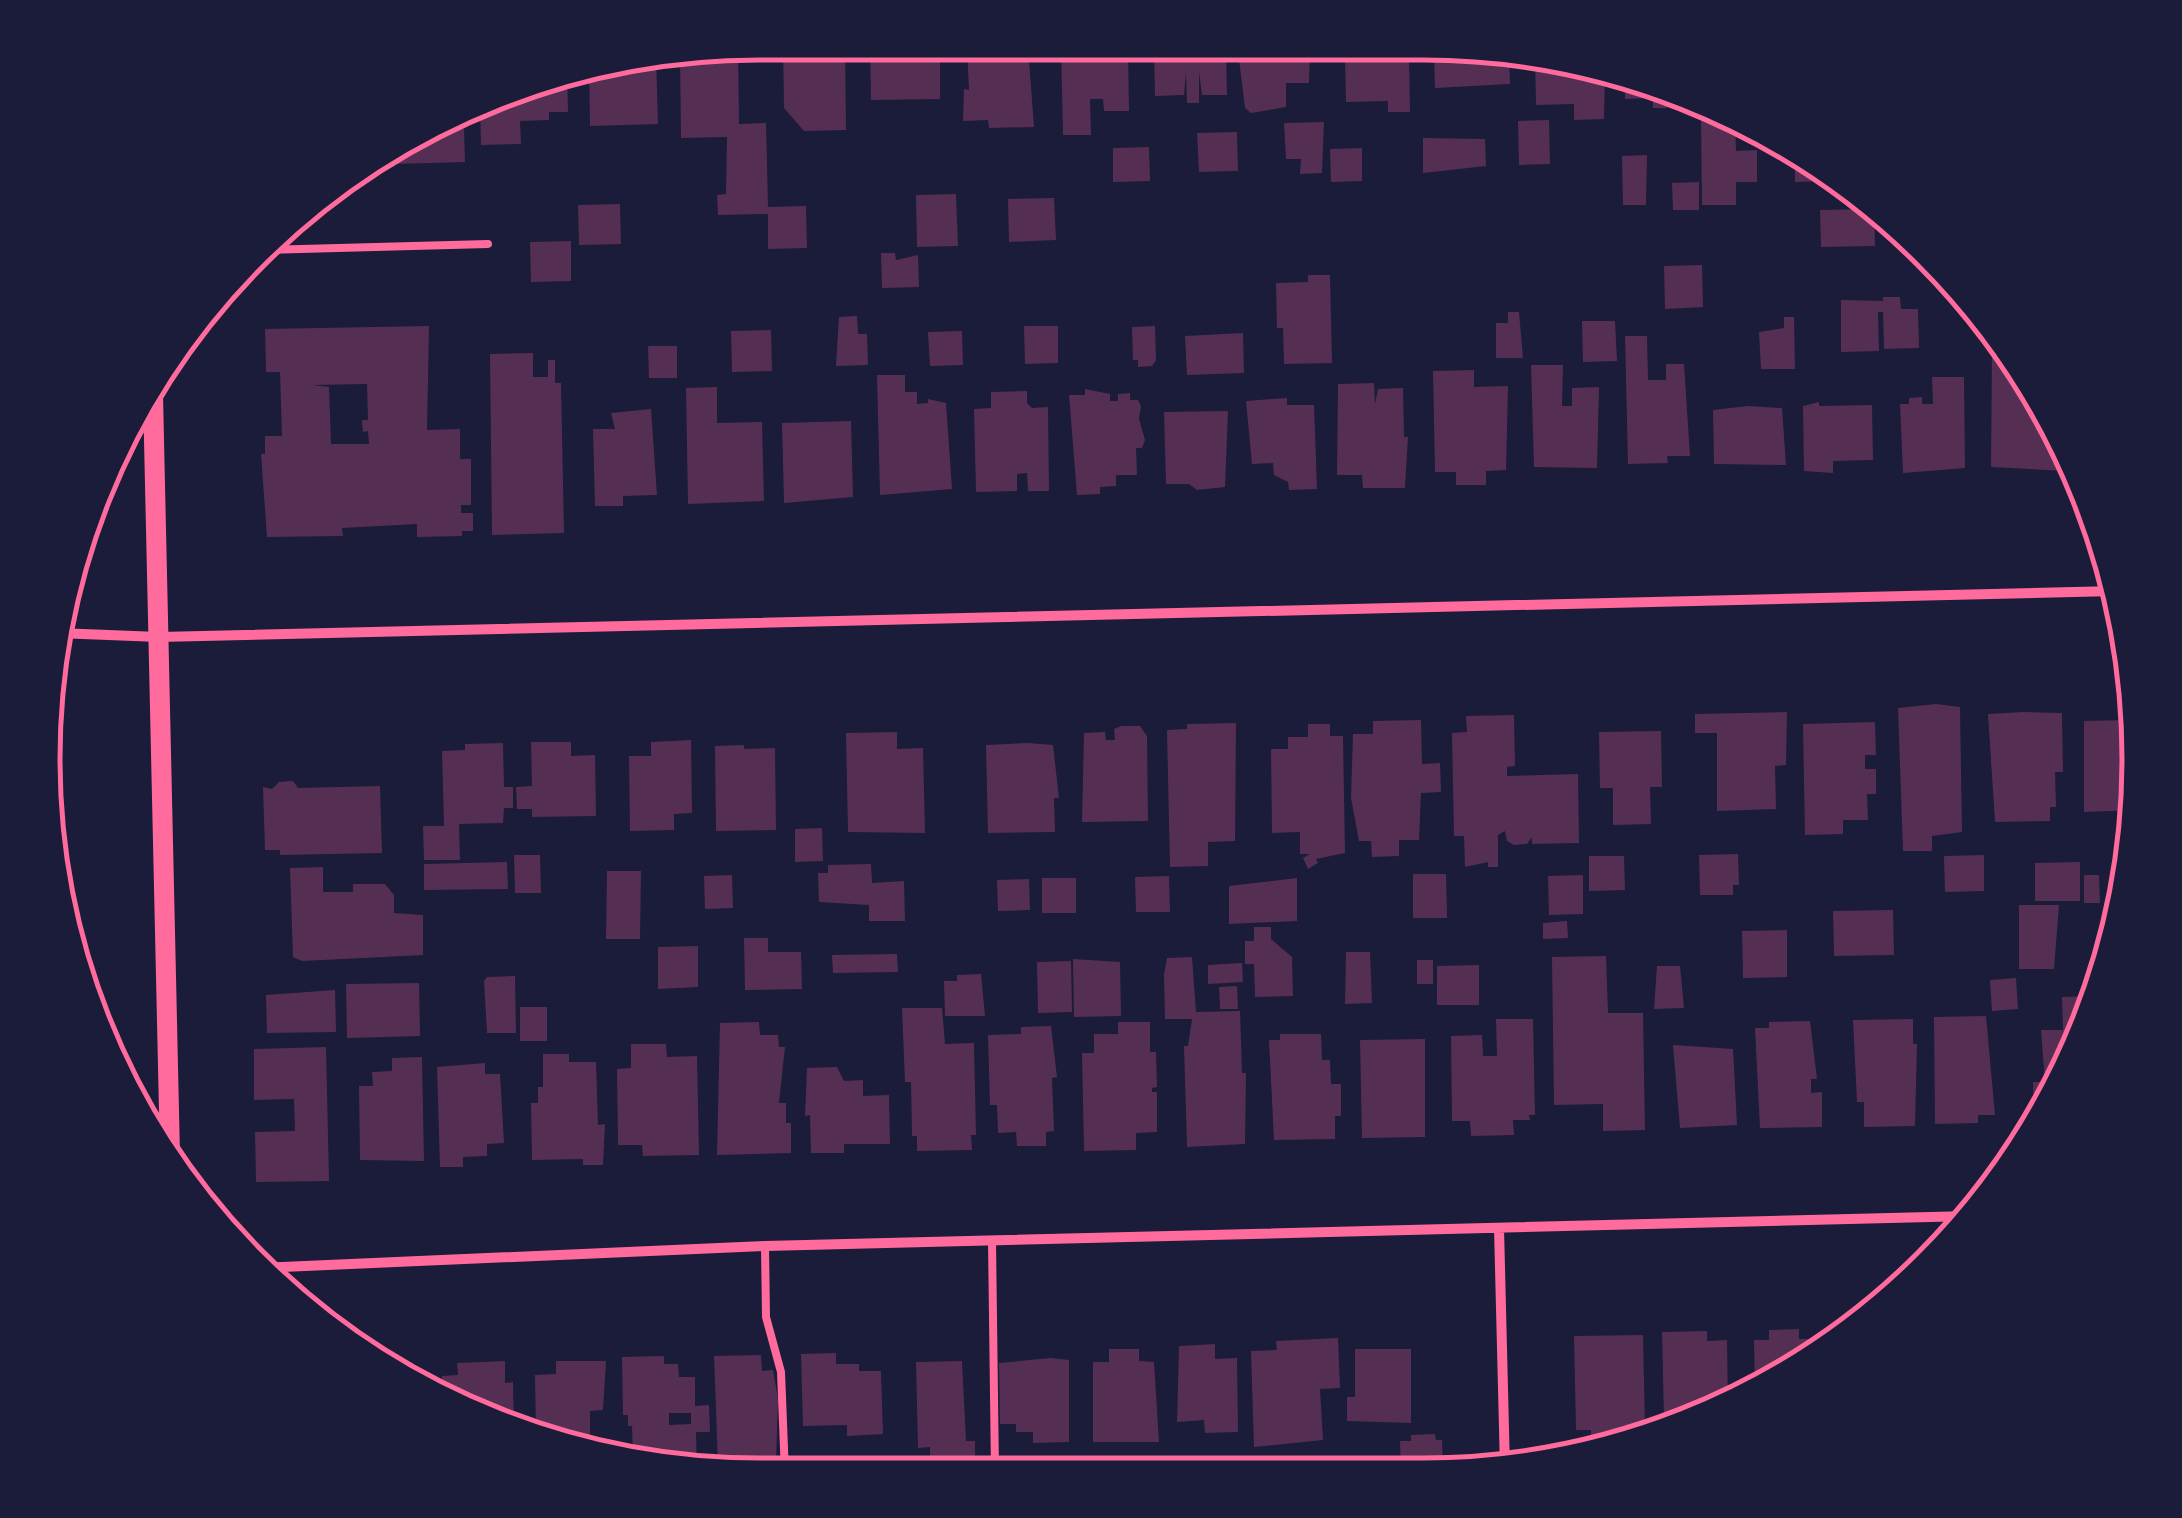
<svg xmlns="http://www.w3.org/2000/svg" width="2182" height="1518" viewBox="0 0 2182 1518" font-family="'Titillium Web',sans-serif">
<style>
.building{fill:#542f53;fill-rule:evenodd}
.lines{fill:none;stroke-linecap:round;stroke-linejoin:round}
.service{stroke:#ff6b9d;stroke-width:8}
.minor{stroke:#ff6b9d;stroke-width:10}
.secondary{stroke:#ff6b9d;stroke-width:20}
.rim{fill:none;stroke:#ff6b9d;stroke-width:5}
</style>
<rect width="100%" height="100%" fill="#1b1b3a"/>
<path class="building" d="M783,43L845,44L846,130L804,131L784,108Z
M870,44L940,49V99L871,100Z
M738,45L739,124L766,123L768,207L806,206L807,248L768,249V214L718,215L717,195L726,194L727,137L681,138L680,53Z
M967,46L1028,47L1034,127L989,128L988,120L963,121L964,89L969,90Z
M1061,48L1128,49L1129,111H1104L1103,99H1090L1091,135H1063Z
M1154,49L1226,51L1227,95H1202L1199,72V103H1187L1186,72L1184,95L1155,96Z
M1238,51L1310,52L1309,83H1286V107L1251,113L1245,108Z
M1357,53L1409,54L1410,112H1388V101L1346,102L1345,57H1357Z
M1434,54L1509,55L1510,84L1435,88Z
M656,56L658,124L590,126L589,65Z
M1535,56H1563L1605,72L1604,119L1574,120V104L1536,105Z
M567,70L568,112H549V120L520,121L521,144L481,145L480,109Z
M1625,80L1667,95V108H1653V98L1625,99Z
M1727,118L1735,121L1736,151L1757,150V182H1736V205H1702L1701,119Z
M1549,120L1550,164L1519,165L1518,121Z
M1324,122L1322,173L1300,174L1301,159H1286L1284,123Z
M464,129L465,162L359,165L435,130Z
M1237,132L1238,171L1199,172L1197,133Z
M1423,138L1485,139L1486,166L1423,173Z
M1149,147L1150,181L1113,182V148Z
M1362,148V181L1331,182L1330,149Z
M1795,149L1826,175V181L1795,182Z
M1647,155L1646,205H1623L1622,156Z
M1699,182V210H1673L1672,183Z
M956,194L958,246L917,247L916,195Z
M1054,198L1056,240L1009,242L1008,199Z
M620,204L621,244L579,245L578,205Z
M1868,209L1874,215L1875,246L1821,247L1820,210Z
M571,241V281L531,282L530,242Z
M881,253H895L896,260L918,255L919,287L882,288Z
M1702,265L1703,307L1665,309L1664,266Z
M1308,275H1330L1332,363L1284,364L1283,328H1277L1276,283L1308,282Z
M1883,297H1900L1901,309H1918L1919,348L1884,349L1883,312H1878L1879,351L1841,352V300L1883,301Z
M1508,312H1519L1523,358H1496V323H1508Z
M857,316L858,334H867L868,365L836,366L839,317Z
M1784,317H1794L1795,369H1761L1759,332L1784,328Z
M1582,321H1615L1617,361L1583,362Z
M429,326L427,430L460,429V459H471V505H461V513H473V531H462V536L417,537V524L342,528L343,536L267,537L261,454H265V436H282L280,372H266L265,329ZM367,384L368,420H362L363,432L368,431L369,444H331L329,387L313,385Z
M1024,326H1058V363L1025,364Z
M1155,326L1156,360L1152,366L1138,367V360H1133L1132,327Z
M771,330L772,371L732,372L731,331Z
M962,331L963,365L930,366L928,332Z
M1243,333L1244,373L1187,375L1185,336Z
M1625,336H1647L1648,380H1666V364H1684L1690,456H1667L1668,463L1628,464Z
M648,346H677V378H649Z
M1992,348H2006L2043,400L2067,452V471L1991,467Z
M533,353V377H548V360H555V383H561L564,533L492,535L490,354Z
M1531,365H1563L1562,406H1572V388L1599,387L1597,468L1534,467Z
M1474,370V387L1508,386L1506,470L1486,471V485H1456V472H1435L1433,371Z
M877,375H905V392H917V404L928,403V399L946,403L952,489L880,495Z
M1932,377H1964L1965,468L1903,473L1900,404H1909V398L1922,397V404H1933Z
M1374,383L1375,404L1378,389L1403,388L1404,437H1408L1405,488H1363L1362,475H1337L1338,384Z
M717,387V423L762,422L764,501L688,504L686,388Z
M1085,389L1110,394V401H1118V394L1130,393V400H1138L1141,406L1139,419L1145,440L1142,448H1136L1137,475H1116V486L1100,487V494L1077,495L1069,395H1085Z
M1027,391V403L1032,408L1048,407L1049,491H1028L1027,473L1017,474V491L976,492L974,409L991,408V392Z
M1287,398V405H1314L1317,489L1289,490L1288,482L1274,475L1273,463L1252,464L1246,401Z
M1819,402V406L1872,405L1873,460L1833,461V473L1804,471L1803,406Z
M1748,406L1782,408L1786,465L1714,464L1713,410Z
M651,409L657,495L623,496V506H595L593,429H615L611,413Z
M1228,411L1225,487L1197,490L1189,484H1166L1164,412Z
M851,421L853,497L784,503L782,423Z
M1936,704L1960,707L1962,832L1932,836V851H1903L1898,708Z
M49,711L56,713L57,792L49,793Z
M1787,712L1786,765L1775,766L1776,809L1717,811V733H1695V714Z
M2023,712L2062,713L2063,772H2055L2056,807H2050V821L1995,822L1988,714Z
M2128,713H2135V810L2084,812V721L2128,720Z
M1514,715L1515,766L1507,767V776L1578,774L1579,843L1532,844V837L1527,844L1514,845L1507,841L1505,831L1498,835V867H1488V862L1465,867L1464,836H1454L1452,733L1467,732L1466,716Z
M1421,720L1422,764L1440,763L1441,792L1421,793L1419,840H1399V856L1372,857L1371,841H1359L1351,798L1353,734H1373V721Z
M1875,722L1876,755H1865V769H1876V794H1867L1868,820H1843V834L1805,835L1803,724Z
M1236,723L1235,841L1208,842V866L1170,867L1167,730L1187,729V724Z
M1308,724H1330V736H1343L1345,853L1316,859L1318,863L1308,869L1303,858L1310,854H1300V832L1272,833L1271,749H1288V737H1308Z
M1121,726H1140L1147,736L1148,821L1082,822L1084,733L1105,732L1106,740H1115L1114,729Z
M1661,731L1662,787H1650L1651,824L1613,825V788H1600L1599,732Z
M897,732V749L923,748L925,833L848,832L846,733Z
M691,740L692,813L674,814V830L630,831L629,756H651V742Z
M531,742H571V756L595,755L596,816L532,817V809H517L516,787L532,786Z
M503,743L504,787H513V808H504L503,823L459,824L460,860H424L423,826H444L442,751L465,750V744Z
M1028,743L1053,745L1059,798H1054L1055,832L988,833L986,745Z
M744,745V749L775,748L776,830L716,831L715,746Z
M293,781L298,788L380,786L382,853L280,855V850H265L263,787L272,789L279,782Z
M822,828L823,861L795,862V829Z
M1738,854L1739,885H1733V895H1700L1699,855Z
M514,855H540L541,893H515Z
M1984,855V891L1945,892L1944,856Z
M1589,856H1624L1625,890L1589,891Z
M507,862L508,889L424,890V864Z
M2080,862V901H2035V863Z
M871,864L872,883L904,881L905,921H869V905L819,902L818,873H828V865Z
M323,867V892H353V884H385L394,895V913L423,915V955L302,961L293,957L290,868Z
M607,871H641L640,939H606Z
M1413,874H1446L1447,918H1413Z
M732,875L733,908L705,909L704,876Z
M1583,875V914L1549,915L1548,876Z
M2084,875H2099L2100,903H2084Z
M1169,876L1170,912H1136L1135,877Z
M1042,878H1076V913H1042Z
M1297,878V921L1229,924V886Z
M1029,879L1030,910L998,911L997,880Z
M2019,905H2059L2054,969H2019Z
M1893,910L1894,955L1834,956L1833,911Z
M1567,921L1568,938L1543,939V923Z
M1254,927H1271V939L1292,957L1293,996L1255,997L1254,964H1245V941H1254Z
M2111,928H2118L2112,953Z
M1787,930V977L1743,978L1742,931Z
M744,938H768V952H801L802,989L745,990Z
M698,946V987L658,989V947Z
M1346,952H1370L1372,1003L1345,1004Z
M897,954L898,972L833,973L832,955Z
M1606,956L1608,1013H1643L1645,1130L1603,1131V1104L1554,1105L1552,957Z
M1192,957L1196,1012L1240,1011L1242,1073H1246L1245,1144L1187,1147L1184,1046H1188L1192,1019H1165L1164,974L1167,958Z
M1073,959L1120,962L1121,1016L1074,1017Z
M1417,960H1433V984H1417Z
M1071,961L1072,1012L1038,1013L1037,962Z
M1242,963L1243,982L1208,984V965Z
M1479,965V1005H1437V966Z
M1657,966H1680L1684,1008L1654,1009Z
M981,974L985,1016H945L944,981H957V975Z
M515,976L516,1033H487L484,981L487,977Z
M2016,978L2018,1009L1992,1011L1990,980Z
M419,983L420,1036L347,1038L346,984Z
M1237,986L1238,1009H1220L1219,987Z
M335,990L336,1032L267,1033L266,995Z
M2096,996L2066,1075L2034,1127L2033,1082H2045L2041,1030H2063L2062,997Z
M520,1007H547V1041H520Z
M902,1008H942L945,1044L974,1043L976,1135H971L972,1150L917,1151V1136H912L911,1082H905Z
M1986,1016L1995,1115H1978V1123L1935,1124L1934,1017Z
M1496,1019H1533L1535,1115H1529L1530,1120H1513L1514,1135L1471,1136L1470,1121H1452L1451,1036L1482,1035L1483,1056H1497Z
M1913,1019V1044H1917L1915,1126L1864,1127V1102H1857L1853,1020Z
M1810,1021L1817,1079H1811V1093L1822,1092V1127L1760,1128L1755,1028H1769V1022Z
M759,1022L760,1035H778L779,1047H785L779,1103H786V1123H791V1153L717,1155L720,1023Z
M1118,1022H1150V1052H1156L1157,1087L1152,1088V1092H1157V1132L1136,1133V1150L1084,1151L1082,1053H1094V1034H1118Z
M1051,1026L1057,1077L1052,1078L1054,1131L1046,1132V1146H1017L1016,1132L998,1133L997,1105H990L988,1035L1021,1034V1027Z
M1280,1034H1321L1322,1060H1330L1331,1084H1341V1116H1335V1139L1274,1140L1269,1040H1280Z
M1425,1039V1137L1362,1138L1360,1040Z
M631,1044H666L667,1057L697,1056L699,1155L643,1156L642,1145H618L617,1069L631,1068Z
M1673,1045L1733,1049L1737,1125L1680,1128Z
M326,1047L329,1181L256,1182L255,1132L295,1131L294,1099L254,1100V1049Z
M543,1054H569V1062H596L598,1125L605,1124L603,1165H583V1159L532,1160L531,1103H538V1087H543Z
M422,1057L424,1161L360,1160L359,1086H373L372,1072L392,1071V1058Z
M485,1063V1074H500L504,1143L487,1144V1156L463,1157V1167H440L437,1067Z
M837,1067L844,1081L863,1080V1096L889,1095L890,1144H844V1153H811L810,1115L805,1116L807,1068Z
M1799,1329V1339H1814L1815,1352L1755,1392L1754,1340H1769V1330Z
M1707,1331V1341L1727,1340L1728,1405L1677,1421L1664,1420L1662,1332Z
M1643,1335L1645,1429L1591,1447V1430H1576L1574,1336Z
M1338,1338L1340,1388L1320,1389L1323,1440L1254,1447L1251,1351L1277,1350L1276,1341Z
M1215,1344V1359L1237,1358L1238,1432L1205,1433L1204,1420L1177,1422L1179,1346Z
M1109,1349H1139V1361L1154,1362L1159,1442H1093V1362H1109Z
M1355,1349H1411V1423L1347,1421V1397H1355Z
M836,1353V1364H859V1371H881L883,1434L847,1436V1425L803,1426L801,1354Z
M761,1355L762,1371L773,1370L778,1399L776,1463L756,1464V1474H731L725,1464L718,1465L714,1356Z
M664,1356V1364H678L679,1377H695V1406L709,1405L710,1432H696L697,1471L626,1460L633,1456L632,1426H628V1415H623L622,1357ZM669,1413H691V1424L669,1425Z
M1051,1358L1069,1360V1442L1033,1443V1432H1016V1424H1000L999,1363Z
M505,1361V1383L513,1382L514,1429L442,1402V1376L458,1375L457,1363Z
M556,1361H606L603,1410L590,1411V1452L536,1437L535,1375L556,1374Z
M962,1361L966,1441H975V1472L930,1473V1447L918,1448L916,1362Z
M420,1373L426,1391L397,1374L416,1373Z
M1435,1434L1436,1440H1442L1443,1470H1401L1400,1441H1411V1435Z"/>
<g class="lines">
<path class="service" d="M263,250L488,244
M992,1241L995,1472
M765,1246L766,1317L781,1372L785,1474"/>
<path class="minor" d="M57,633L159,637L2116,591
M1499,1228L1505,1469
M259,1268L765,1246L1971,1216"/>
<path class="secondary" d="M153,395L170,1156"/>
</g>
<path d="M0 0H2182V1518H0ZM759 60H1423A699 699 0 0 1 2122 759V759A699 699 0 0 1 1423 1458H759A699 699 0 0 1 60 759V759A699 699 0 0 1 759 60Z" fill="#1b1b3a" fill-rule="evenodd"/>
<path class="rim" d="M759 60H1423A699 699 0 0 1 2122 759V759A699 699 0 0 1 1423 1458H759A699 699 0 0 1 60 759V759A699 699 0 0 1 759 60Z"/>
</svg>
